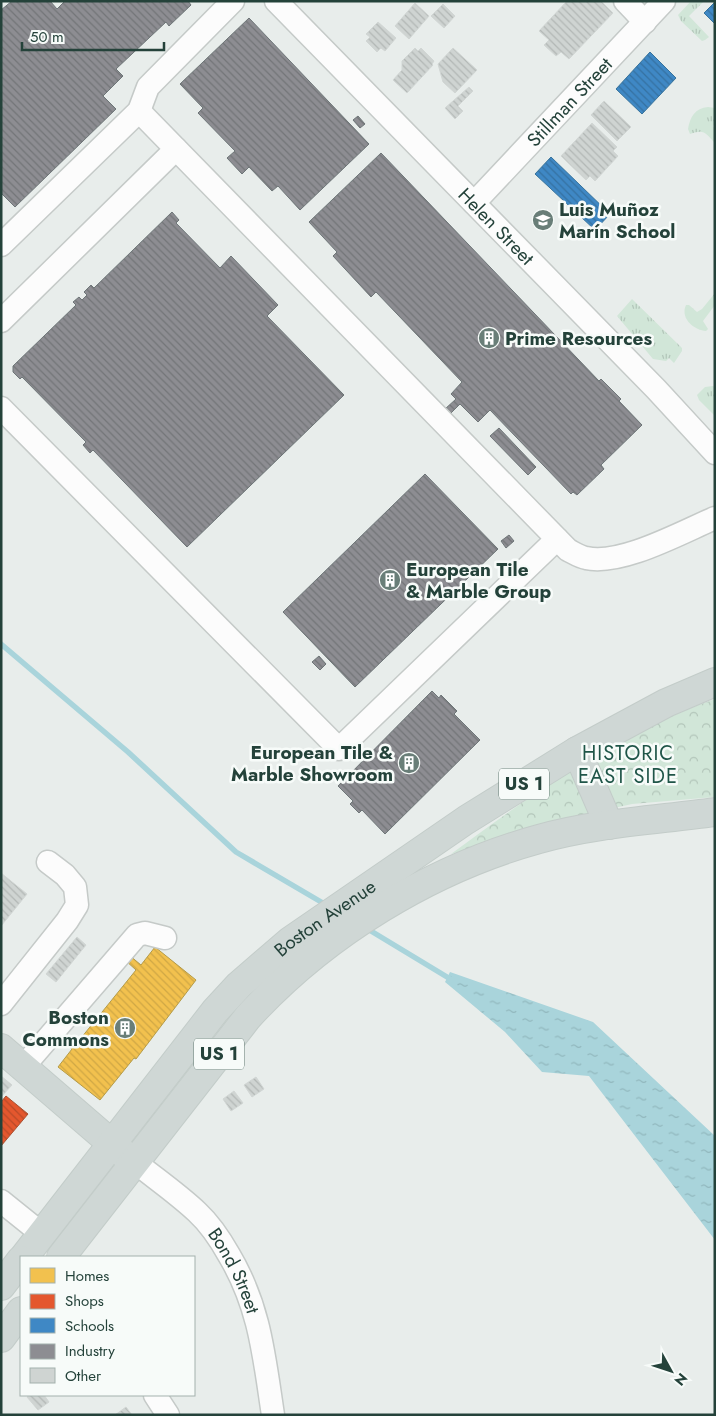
<svg xmlns="http://www.w3.org/2000/svg" width="716" height="1416" viewBox="0 0 716 1416" font-family="Jost,sans-serif">
<style>
.grass{fill:url(#grass-tufts)}
.park{fill:url(#park-crowns)}
.water{fill:url(#water-ripples)}
.homes{fill:url(#homes-back-hatch);stroke:#b49b48}
.shops{fill:url(#shops-back-hatch);stroke:#aa5132}
.schools{fill:url(#schools-back-hatch);stroke:#37739b}
.industry{fill:url(#industry-back-hatch);stroke:#6e7678}
.lines{fill:none;stroke-linecap:round;stroke-linejoin:round}
.stream{stroke:#a9d4db;stroke-width:5.5}
.building{fill:url(#building-back-hatch);stroke:#d1d6d4}
.minor-casing{stroke:#c5cac8;stroke-width:25}
.major-casing{stroke:#c3ccc9;stroke-width:30}
.minor{stroke:#fcfcfc;stroke-width:22}
.major{stroke:#cfd7d5;stroke-width:28}
.labels{text-anchor:middle;dominant-baseline:central;stroke-width:5;stroke-linejoin:round;paint-order:stroke}
.shield{fill:#f7fbf9;stroke:#637a73;stroke-width:1}
.shield-label{font-size:18px;font-weight:bold;fill:#24423a}
.street-label{font-size:19px;fill:#24423a;stroke:#f7fbf9}
.poi-label{font-size:19px;font-weight:bold;fill:#24423a;stroke:#f7fbf9;text-anchor:start}
.neighbourhood-label{font-size:20px;letter-spacing:1px;fill:#1f5548;stroke:#f7fbf9}
</style>
<defs>
<pattern id="grass-tufts" width="24" height="20" patternUnits="userSpaceOnUse" patternTransform="scale(1.25)"><rect width="24" height="20" fill="#d1e6d8"/><path d="M3 7l-1-3M5 7V3M7 7l1-3M15 17l-1-3M17 17v-4M19 17l1-3" fill="none" stroke="#b3c6ba"/></pattern>
<pattern id="park-crowns" width="20" height="18" patternUnits="userSpaceOnUse" patternTransform="scale(1.25)"><rect width="20" height="18" fill="#d1e6d8"/><path d="M2 6a3 3 0 1 1 6 0M12 15a3 3 0 1 1 6 0" fill="none" stroke="#b3c6ba"/></pattern>
<pattern id="water-ripples" width="26" height="14" patternUnits="userSpaceOnUse" patternTransform="scale(1.25)"><rect width="26" height="14" fill="#a9d4db"/><path d="M2 4q2-2 4 0t4 0M15 11q2-2 4 0t4 0" fill="none" stroke="#91b7bd"/></pattern>
<pattern id="homes-back-hatch" width="6" height="6" patternUnits="userSpaceOnUse" patternTransform="scale(1.25)"><rect width="6" height="6" fill="#f2c14e"/><path d="M-1 5l2 2M0 0l6 6M5-1l2 2" fill="none" stroke="#cfa745"/></pattern>
<pattern id="shops-back-hatch" width="6" height="6" patternUnits="userSpaceOnUse" patternTransform="scale(1.25)"><rect width="6" height="6" fill="#e4572e"/><path d="M-1 5l2 2M0 0l6 6M5-1l2 2" fill="none" stroke="#b94a28"/></pattern>
<pattern id="schools-back-hatch" width="6" height="6" patternUnits="userSpaceOnUse" patternTransform="scale(1.25)"><rect width="6" height="6" fill="#3f88c5"/><path d="M-1 5l2 2M0 0l6 6M5-1l2 2" fill="none" stroke="#3571a1"/></pattern>
<pattern id="industry-back-hatch" width="6" height="6" patternUnits="userSpaceOnUse" patternTransform="scale(1.25)"><rect width="6" height="6" fill="#8d8d92"/><path d="M-1 5l2 2M0 0l6 6M5-1l2 2" fill="none" stroke="#737578"/></pattern>
<pattern id="building-back-hatch" width="6" height="6" patternUnits="userSpaceOnUse" patternTransform="scale(1.25)"><rect width="6" height="6" fill="#cfd4d2"/><path d="M-1 5l2 2M0 0l6 6M5-1l2 2" fill="none" stroke="#b2b7b5"/></pattern>
</defs>
<rect width="100%" height="100%" fill="#e8edeb"/>
<path class="grass" d="M691,1H704L689,16L709,37L705,40L702,41L681,21L678,15Z
M708,107L715,108V124L713,126L715,129V143C705,133 705,129 690,134L688,129C690,117 695,108 708,107Z
M715,293V305L703,321L708,329L706,331C693,330 680,318 686,305H689L697,312L702,309Z
M632,299L682,348V351L674,363L669,358L666,361L653,359L617,316Z
M713,386L715,387V416L699,400L697,395L705,387Z"/>
<path class="park" d="M715,699V797L632,804L570,818L451,854C530,795 621,732 715,699Z"/>
<path class="water" d="M450,972L593,1022L715,1136V1240L589,1076L542,1072L505,1032L445,982Z"/>
<path class="homes" d="M155,947L196,980L136,1059L134,1058L100,1100L58,1067L72,1049L61,1040L66,1034L77,1043L136,970L125,960L129,955L141,965Z"/>
<path class="shops" d="M6,1096L28,1114L1,1146V1102Z"/>
<path class="schools" d="M715,2V24L704,13Z
M650,52L676,78L642,114L616,89Z
M551,157L610,214L595,230L535,174Z"/>
<path class="industry" d="M12,1H50L57,9L65,1H188L191,5L169,26L166,22L116,69L123,76L103,96L116,109L15,207L1,193V10Z
M249,18L369,144L300,210L278,186L272,191L249,167L242,174L227,158L235,151L198,113L203,108L180,84Z
M358,116L365,124L360,128L353,120Z
M381,153L599,381L601,379L621,399L619,401L642,425L601,465L604,469L577,495L573,492L571,494L490,410L478,422L460,404L450,414L445,409L456,399L451,394L462,382L376,292L371,297L333,256L337,252L309,222Z
M172,212L179,220L176,223L220,268L231,256L278,305L267,316L344,395L187,547L93,450L90,453L83,445L86,442L22,377L20,379L13,372V366L76,305L73,302L79,297L82,300L87,295L84,292L91,285L94,288Z
M499,428L536,467L528,475L490,436Z
M425,474L498,549L355,687L283,612Z
M509,535L514,541L506,548L501,541Z
M319,656L326,664L320,670L312,662Z
M432,691L439,698L441,695L457,711L454,714L480,740L385,834L362,810L359,813L350,804L353,801L338,786Z"/>
<g class="lines">
<path class="stream" d="M1,644L128,752L236,852L328,906
M366,928L452,980"/>
</g>
<path class="building" d="M567,1H601L613,13L569,59L561,52L556,56L544,45L549,40L539,31Z
M415,3L429,16L409,39L395,26Z
M443,4L455,16L444,28L431,16Z
M378,22L396,38L385,51L381,48L377,52L366,41L370,37L366,34Z
M415,48L418,51L421,48L434,61L432,64L433,65L407,93L393,80L402,70V61Z
M453,48L477,70L455,93L443,82L438,64Z
M469,87L473,91L458,106L463,111L455,119L445,108Z
M604,101L631,127L617,141L591,115Z
M592,123L617,147L613,151L618,156L595,181L590,176L586,180L561,156Z
M1,873L27,894L1,926Z
M77,937L86,945L56,982L46,974Z
M1,1076L12,1085L1,1097Z
M256,1077L264,1089L252,1097L244,1085Z
M234,1091L243,1103L231,1111L223,1099Z
M30,1395H44L49,1402L38,1410L27,1397Z
M126,1407L132,1415H115Z"/>
<g class="lines">
<g class="minor-casing">
<g id="minor">
<path id="s1" d="M276,1L656,389L715,453"/>
<path d="M625,1L645,22"/>
<path d="M139,111L568,550C574,553 580,557 586,558C621,566 682,532 715,518"/>
<path id="s2" d="M474,203L664,1"/>
<path d="M1,245L139,111L148,87L233,1"/>
<path d="M1,321L176,149"/>
<path d="M1,408L339,749L557,539"/>
<path d="M1,1004L67,921L77,905L75,887L65,875L48,862"/>
<path d="M23,1067L137,935L145,933L165,938"/>
<path id="s3" d="M135,1162C156,1179 178,1194 197,1212C211,1225 220,1239 229,1255C260,1307 264,1356 273,1415"/>
<path d="M1,1201L42,1234"/>
<path d="M155,1395L168,1415"/>
</g>
</g>
<g class="major-casing">
<g id="major">
<path d="M577,751L609,825"/>
<path d="M1,1048L125,1155"/>
<path id="s4" d="M24,1257L215,1011L239,985L290,941L466,820L577,751L666,703L715,682"/>
<path d="M61,1257L248,1017C324,934 430,869 539,839C596,823 656,820 715,812"/>
<path d="M1,1286L21,1260"/>
<path d="M1,1338L21,1311"/>
</g>
</g>
<use href="#minor" class="minor"/>
<use href="#major" class="major"/>
</g>
<defs>
<g id="school-disc" transform="scale(1.125)"><circle r="9.5" fill="#697e78" stroke="#f7fbf9"/><path d="M0-5L7-2L0 1L-7-2ZM-4 1L0 2.5L4 1V4Q0 6-4 4Z" fill="#fff"/></g>
<g id="building-disc" transform="scale(1.125)"><circle r="9.5" fill="#697e78" stroke="#f7fbf9"/><path d="M-4-6H4V6H1V3H-1V6H-4ZM-2.5-4.3h1.7v1.8h-1.7ZM.8-4.3h1.7v1.8H.8ZM-2.5-1h1.7V.8h-1.7ZM.8-1h1.7V.8H.8Z" fill="#fff"/></g>
</defs>
<g fill-rule="evenodd">
<use href="#school-disc" x="543" y="220"/>
<use href="#building-disc" x="489" y="338"/>
<use href="#building-disc" x="390" y="580"/>
<use href="#building-disc" x="409" y="763"/>
<use href="#building-disc" x="125" y="1028"/>
</g>
<g class="labels">
<g class="shield">
<rect x="499" y="768.5" width="50" height="31" rx="4"/>
<rect x="194" y="1038.5" width="50" height="31" rx="4"/>
</g>
<g class="shield-label">
<text x="524" y="784">US 1</text>
<text x="219" y="1054">US 1</text>
</g>
<g class="street-label">
<text stroke="none"><textPath href="#s2" startOffset="139">Stillman Street</textPath></text>
<text stroke="none"><textPath href="#s1" startOffset="315">Helen Street</textPath></text>
<text stroke="none"><textPath href="#s4" startOffset="456">Boston Avenue</textPath></text>
<text stroke="none"><textPath href="#s3" startOffset="150">Bond Street</textPath></text>
</g>
<g class="poi-label">
<text x="559" y="209">Luis Muñoz<tspan x="559" dy="22">Marín School</tspan></text>
<text x="505" y="338">Prime Resources</text>
<text x="406" y="569">European Tile<tspan x="406" dy="22">&amp; Marble Group</tspan></text>
<text x="393" y="752" text-anchor="end">European Tile &amp;<tspan x="393" dy="22">Marble Showroom</tspan></text>
<text x="109" y="1017" text-anchor="end">Boston<tspan x="109" dy="22">Commons</tspan></text>
</g>
<g class="neighbourhood-label">
<text x="628" y="753">HISTORIC<tspan x="628" dy="23">EAST SIDE</tspan></text>
</g>
</g>
<rect width="716" height="1416" fill="none" stroke="#24423a" stroke-width="5"/>
<rect x="20" y="1256" width="175" height="140" fill="#f7fbf9" stroke="#a3b1ad"/>
<rect x="30" y="1268" width="25" height="15" fill="#f2c14e" stroke="#a3b1ad"/>
<text x="65" y="1281" font-size="15" fill="#24423a">Homes</text>
<rect x="30" y="1294" width="25" height="15" fill="#e4572e" stroke="#a3b1ad"/>
<text x="65" y="1306" font-size="15" fill="#24423a">Shops</text>
<rect x="30" y="1318" width="25" height="15" fill="#3f88c5" stroke="#a3b1ad"/>
<text x="65" y="1331" font-size="15" fill="#24423a">Schools</text>
<rect x="30" y="1344" width="25" height="15" fill="#8d8d92" stroke="#a3b1ad"/>
<text x="65" y="1356" font-size="15" fill="#24423a">Industry</text>
<rect x="30" y="1368" width="25" height="15" fill="#cfd4d2" stroke="#a3b1ad"/>
<text x="65" y="1381" font-size="15" fill="#24423a">Other</text>
<g transform="translate(671 1371) rotate(130)" stroke="#f7fbf9" stroke-width="4" paint-order="stroke">
<path d="M0-4L9 19L0 12L-9 19Z" fill="#24423a"/>
<text y="-8" font-size="14" font-weight="bold" text-anchor="middle" fill="#24423a">N</text>
</g>
<path d="M22 42v8h142v-8" fill="none" stroke="#24423a" stroke-width="2.5"/>
<text x="30" y="42" font-size="15" fill="#24423a" stroke="#f7fbf9" stroke-width="4" paint-order="stroke">50 m</text>
</svg>
